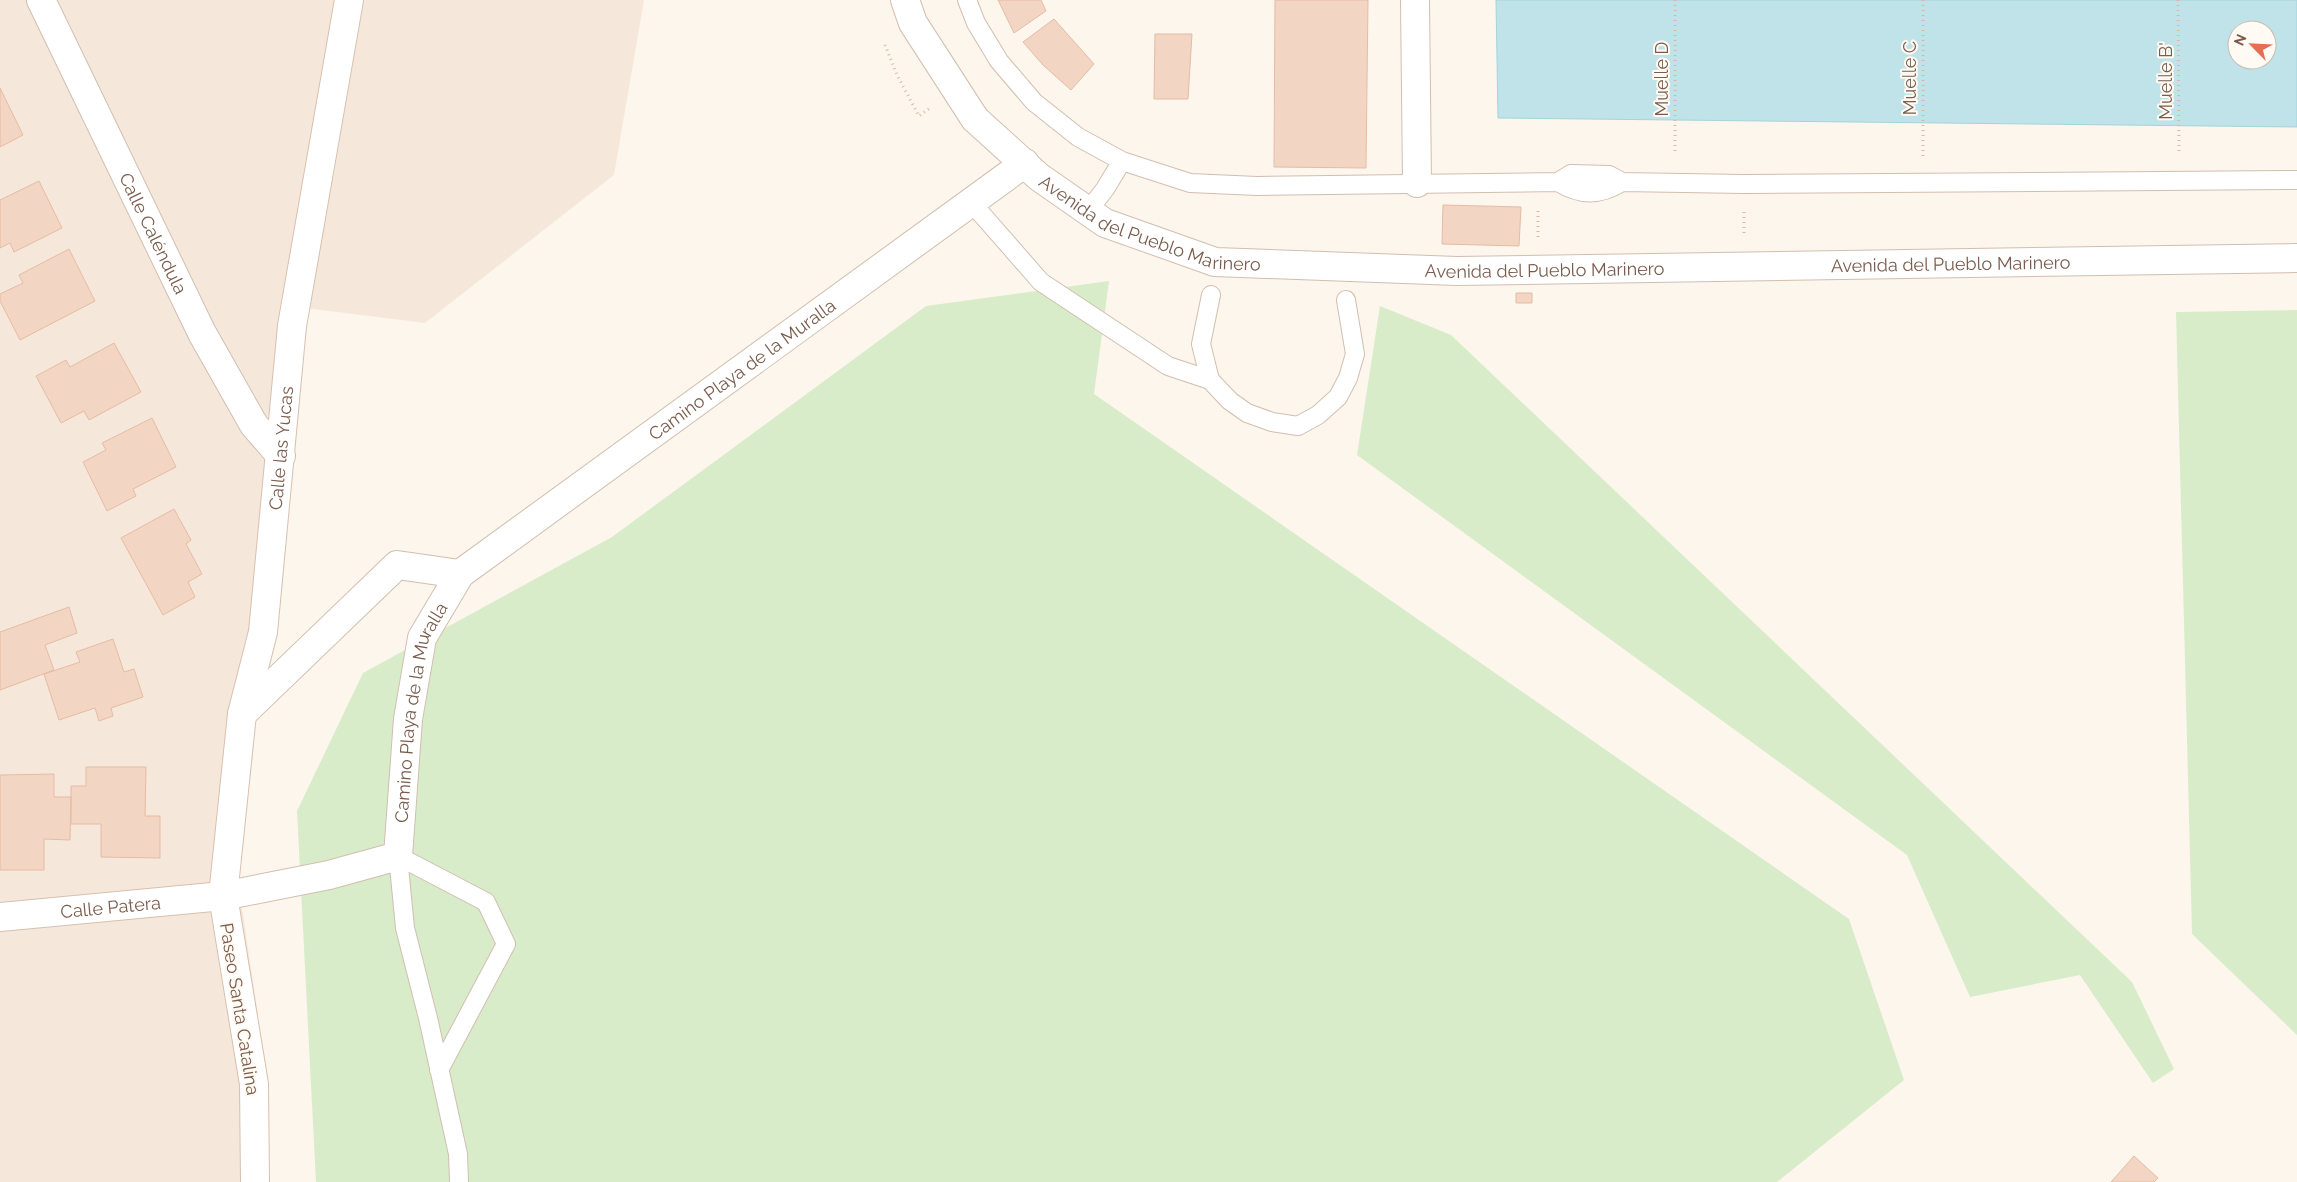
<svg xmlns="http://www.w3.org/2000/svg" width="2297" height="1182" viewBox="0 0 2297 1182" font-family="Raleway,sans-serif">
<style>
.residential{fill:#f5e8da}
.green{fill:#d8ecc9}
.water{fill:#bfe3e8;stroke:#a5d3da;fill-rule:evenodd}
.building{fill:#f3d5c3;stroke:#e6bba3}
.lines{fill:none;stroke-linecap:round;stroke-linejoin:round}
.lane-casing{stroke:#d1beb0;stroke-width:20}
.street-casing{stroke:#d1beb0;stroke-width:30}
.secondary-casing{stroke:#d6c0b0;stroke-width:30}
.path{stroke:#d9b8a5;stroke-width:3;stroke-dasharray:1 4;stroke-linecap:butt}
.lane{stroke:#fff;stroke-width:18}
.street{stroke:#fff;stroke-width:28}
.secondary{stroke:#fff;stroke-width:28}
.labels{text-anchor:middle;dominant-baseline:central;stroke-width:4;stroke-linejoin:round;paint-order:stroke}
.street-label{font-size:18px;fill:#7a5c4d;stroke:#fffaf3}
</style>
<rect width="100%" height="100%" fill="#fdf6ec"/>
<path class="residential" d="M0,0H644L614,175L425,323L305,308L236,755L217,822L218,897L240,894L258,1015L256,1182H0Z"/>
<path class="green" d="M1109,281L1094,394L1849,919L1904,1080L1777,1182H316L297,811L363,673L612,537L926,306Z
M1380,306L1451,335L2132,982L2174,1069L2153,1083L2080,975L1970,997L1907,855L1357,455Z
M2297,310V1035L2192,934L2176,312Z"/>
<path class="water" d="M1496,0H2297V127L1498,118ZM2237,30H2267V60H2237Z"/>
<path class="building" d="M998,0H1041L1046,11L1014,33Z
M1275,0H1368L1366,168L1274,167Z
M1054,19L1094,64L1071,90L1043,65L1023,42Z
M1155,34H1192L1188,99H1154Z
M0,88L23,135L0,147Z
M39,181L62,228L14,252L10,243L0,248V200Z
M1443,205L1521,207L1519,246L1442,244Z
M69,249L95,301L20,340L0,301V294L23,283L19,275Z
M1516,293H1532V303H1516Z
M114,343L141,392L89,420L84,411L61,423L36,376L66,360L70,367Z
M152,418L176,467L133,489L136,496L107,511L83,462L106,450L102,443Z
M174,509L191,540L186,544L202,574L188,582L195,597L163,615L121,538Z
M69,607L77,633L45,645L54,670L0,690V632Z
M113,639L124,672L134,669L143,697L111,708L113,716L99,721L95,708L59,720L44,674L80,662L76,652Z
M86,767H146L145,816H160V858L101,857V824H71V786H86Z
M54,774V797H71L70,840L44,839V870H0V775Z
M2134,1156L2158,1178L2154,1182H2111Z"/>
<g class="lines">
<g class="lane-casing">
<path id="lane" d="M967,0L976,23L999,61L1034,102L1078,137L1122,161L1190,183L1257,186L1558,182C1581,196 1599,196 1622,182
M1558,182L1571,174L1609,175L1622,182L1744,184L2297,180
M971,202L1041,282L1168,366L1210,380
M1088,211L1105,189L1122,161
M1211,295L1201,344L1210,380L1230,401L1247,413L1272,422L1298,426L1318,415L1338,397L1348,378L1355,354L1346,300
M398,856L405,928L428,1018L458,1154L459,1182
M398,856L486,902L506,944L439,1070"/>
</g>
<g class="street-casing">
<g id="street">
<path id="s1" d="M41,0L202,333L254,425L281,456"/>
<path id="s2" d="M905,0L913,23L975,119L1039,177L1105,223L1215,262L1457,271L2297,258"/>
<path d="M1415,0L1417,183"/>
<path d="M242,714L397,565L460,574"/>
<path id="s3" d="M223,896L329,875L398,856L408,719L422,638L460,574L1025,163"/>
</g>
</g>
<g class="secondary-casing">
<g id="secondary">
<path id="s4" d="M0,917L223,896"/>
<path id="s5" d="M255,1182L254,1084L223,896L242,714L263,632L292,326L349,0"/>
</g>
</g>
<path class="path" d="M1675,0V155
M2178,0L2179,152
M885,45L897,75L919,116L930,108
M1923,156V0
M1744,233V212
M1538,237V210"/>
<use href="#lane" class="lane"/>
<use href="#street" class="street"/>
<use href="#secondary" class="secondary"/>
</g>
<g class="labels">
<g class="street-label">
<text transform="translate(1909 78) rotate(-90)">Muelle C</text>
<text transform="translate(1661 79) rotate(-90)">Muelle D</text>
<text transform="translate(2165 81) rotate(-90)">Muelle B'</text>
<text stroke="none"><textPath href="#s2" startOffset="348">Avenida del Pueblo Marinero</textPath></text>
<text stroke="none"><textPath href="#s1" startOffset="259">Calle Caléndula</textPath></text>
<text stroke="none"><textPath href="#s2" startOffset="1158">Avenida del Pueblo Marinero</textPath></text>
<text stroke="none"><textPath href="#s2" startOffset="752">Avenida del Pueblo Marinero</textPath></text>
<text stroke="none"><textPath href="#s3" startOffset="822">Camino Playa de la Muralla</textPath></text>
<text stroke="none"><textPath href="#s5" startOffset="741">Calle las Yucas</textPath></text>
<text stroke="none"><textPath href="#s3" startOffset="326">Camino Playa de la Muralla</textPath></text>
<text stroke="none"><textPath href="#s4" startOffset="111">Calle Patera</textPath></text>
<text transform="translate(240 1009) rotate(81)">Paseo Santa Catalina</text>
</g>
</g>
<g transform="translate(2252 45) rotate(294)"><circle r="24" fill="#fffaf3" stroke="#cabbb1"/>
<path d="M0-4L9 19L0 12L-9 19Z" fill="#e76f51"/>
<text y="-8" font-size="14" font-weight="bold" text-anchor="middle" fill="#7a5c4d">N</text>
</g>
</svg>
